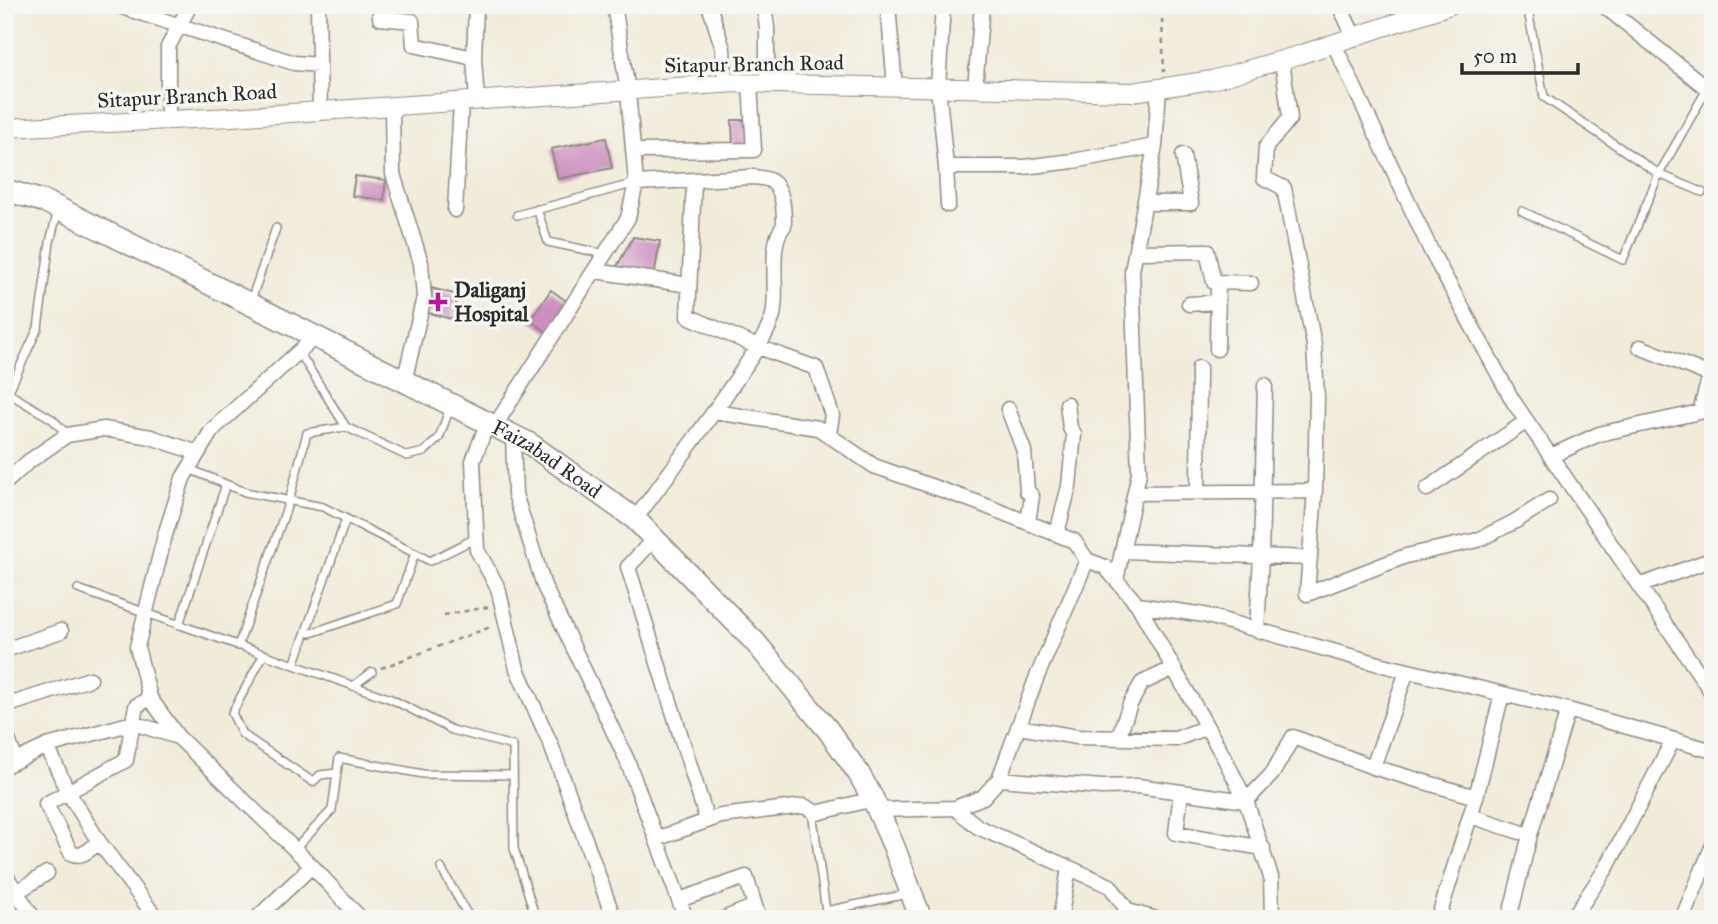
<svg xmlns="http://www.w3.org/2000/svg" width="1718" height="924" viewBox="0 0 1718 924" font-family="'IM FELL Great Primer',serif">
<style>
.building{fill:#cc8ebf}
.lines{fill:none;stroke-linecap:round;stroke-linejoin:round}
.service-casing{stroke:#8e8b82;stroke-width:10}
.minor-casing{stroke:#8e8b82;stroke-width:17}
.tertiary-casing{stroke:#8e8b82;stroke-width:20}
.primary-casing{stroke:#8e8b82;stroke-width:24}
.path{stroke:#8e8b82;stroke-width:2.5;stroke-dasharray:5 5;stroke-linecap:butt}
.service{stroke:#fff;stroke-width:7}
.minor{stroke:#fff;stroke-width:14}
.tertiary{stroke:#fff;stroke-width:18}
.primary{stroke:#fff;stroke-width:21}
.poi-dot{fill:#b5179e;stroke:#f6f6f2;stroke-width:2.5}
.labels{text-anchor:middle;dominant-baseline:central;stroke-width:7;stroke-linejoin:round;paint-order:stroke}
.street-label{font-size:21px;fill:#2b2b2b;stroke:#f6f6f2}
.poi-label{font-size:21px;font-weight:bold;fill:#2b2b2b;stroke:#f6f6f2;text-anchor:start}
</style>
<rect width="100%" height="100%" fill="#f6f6f2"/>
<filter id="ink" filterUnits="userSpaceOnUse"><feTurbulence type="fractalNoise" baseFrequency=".0143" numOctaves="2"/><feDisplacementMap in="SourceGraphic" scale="14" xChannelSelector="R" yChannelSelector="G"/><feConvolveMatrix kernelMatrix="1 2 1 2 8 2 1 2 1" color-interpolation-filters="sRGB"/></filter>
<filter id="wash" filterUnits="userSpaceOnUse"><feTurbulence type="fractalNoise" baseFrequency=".00686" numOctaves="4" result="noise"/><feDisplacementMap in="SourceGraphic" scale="28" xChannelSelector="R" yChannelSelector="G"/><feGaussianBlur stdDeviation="1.57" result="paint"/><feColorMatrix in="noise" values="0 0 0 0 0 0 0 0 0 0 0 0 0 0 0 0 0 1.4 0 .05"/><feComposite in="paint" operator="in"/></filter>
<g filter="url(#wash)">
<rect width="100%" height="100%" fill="#f1ebda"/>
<g id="blocks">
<path class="building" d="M732,120H749L750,148H733Z
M606,138L612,168L558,179L551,149Z
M355,176L386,180L384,200L352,196Z
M633,237L660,241L654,276L615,270Z
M427,287L458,295L452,319L421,311Z
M551,290L569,303L548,333L530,320Z"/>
</g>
</g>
<g filter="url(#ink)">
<use href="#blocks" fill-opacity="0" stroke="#8e8b82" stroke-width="2"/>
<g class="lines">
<g class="service-casing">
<path id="service" d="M1527,5L1544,97L1659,174L1702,192
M537,209L548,242L605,254
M58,210L50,242L38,328L8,393L52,419L67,434
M1522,211L1623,260L1659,174L1707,89
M517,215L636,183
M251,300L276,228
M299,352L346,427L407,456L424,452L439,438L450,408
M189,469L245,492L323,507L430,561L476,538
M78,589L391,699L452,730L513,746L514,848L536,919
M179,625L226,484
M306,632L311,633L397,604L415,553
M238,646L289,501L307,433L346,427
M264,654L232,713L242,734L313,782L320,775L337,773
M294,665L346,519
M353,686L372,672
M812,811L827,919
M295,849L332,810L339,758L423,774L513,775
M441,868L470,919
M826,911L907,894"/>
</g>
<g class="minor-casing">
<path id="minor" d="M116,5L294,63L319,65
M318,5L320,111
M380,5V18L412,21L414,45L474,58
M476,5L474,58L477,101
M709,5L723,49L725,84
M764,5L767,28V84
M888,5L895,87
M943,5L938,87L946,167H1024L1073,161L1155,146
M1339,5L1355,38
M1603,5L1713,93
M1141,6L1161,5
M1334,44L1432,253L1513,401L1713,694
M1282,61L1290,118L1266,147L1264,178L1284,188L1314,345L1317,397L1315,491L1307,594L1406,556L1478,540L1514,522L1549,500
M975,88L982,5
M392,106L393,174L421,263L424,297L404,382
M168,120V47L190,5
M634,151L754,150L750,83
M946,167L948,205
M694,181L688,316L758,347L816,368L832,415L829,433
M1145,203H1191L1183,155
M455,210L461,102
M1136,252L1207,251L1214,282L1251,283
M595,271L689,285
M1189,304L1217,302
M315,337L212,430L183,478L165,535L137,647L150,698L178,737L312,866L361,919
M1217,349L1218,282
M1008,409L1024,451L1027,491L1032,496L1028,522
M715,412L818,428L874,466L976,502L1074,541L1087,560L1105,567L1138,605L1226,761L1246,801L1271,877L1272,919
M487,424L473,461L477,550L498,588L517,669L551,745L614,919
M494,427L628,218L636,183L628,91L614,5
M513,436L515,494L544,586L627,760L686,919
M1551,456L1599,434L1700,412L1710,375L1640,347
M5,483L28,462L67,435L104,429L151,437L198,453
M1427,489L1527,421
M1198,492L1199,368
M1135,493L1315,491
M635,519C672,470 708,422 742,371C753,354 768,334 773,315C779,291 767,243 784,226C784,212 784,189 771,181C767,178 759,178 753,177L636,183
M1057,533L1069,486L1074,434L1070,428L1067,404
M654,539L628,567L707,820
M1123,551L1310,558
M1116,580L1139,473L1132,271L1155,146L1159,88
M1639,586L1713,559
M1138,605L1204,615L1379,664L1561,708L1713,751
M1257,630L1261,556L1265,385
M5,650L61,631
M5,706L90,679
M1019,727L1077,737L1176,739L1207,727
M5,732L16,761
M1118,738L1130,704L1142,683L1174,668
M47,746L68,792L99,842L157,919
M5,766L47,746L133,723L178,737
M1373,767L1407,671
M999,779L1102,787L1138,786L1246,801L1272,774L1293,737L1373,767L1476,797
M1181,793L1176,833L1263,848
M955,808L978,827L1110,886L1128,911L1156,919
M878,810L955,808L983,797L999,779L1036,679L1087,560
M1471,816L1520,832
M656,839L721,816L804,806L817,813L873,799
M99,842C90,849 82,859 71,853L46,804L126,760L136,706L150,698
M5,874L34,919
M17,892L47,873
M679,900L746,877L759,919
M256,919L312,866
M723,919L755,906
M1060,919L1069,869
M1438,919L1476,797L1502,694
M1509,919L1530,835L1568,710
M1572,919L1607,867L1673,740
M1682,919L1713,845"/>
</g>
<g class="tertiary-casing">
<path id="tertiary" d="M5,128L232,117L736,83L1133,92L1212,80L1299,55L1450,5"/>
</g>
<g class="primary-casing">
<g id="primary">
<path id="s1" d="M5,190L46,202L530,444L635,519L755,642L828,730L859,774L873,799L894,847L921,919"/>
</g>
</g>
<path class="path" d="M1162,19L1164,72
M444,615L488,607
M381,668L493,626"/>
<use href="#service" class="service"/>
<use href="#minor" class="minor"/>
<use href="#tertiary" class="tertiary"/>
<use href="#primary" class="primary"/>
</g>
</g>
<path class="poi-dot" d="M434.5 291.5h7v7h7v7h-7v7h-7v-7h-7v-7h7z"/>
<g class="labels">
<g class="street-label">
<text transform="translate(754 64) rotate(-1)">Sitapur Branch Road</text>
<text transform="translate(187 96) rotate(-3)">Sitapur Branch Road</text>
<text stroke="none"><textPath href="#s1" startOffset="606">Faizabad Road</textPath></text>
</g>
<g class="poi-label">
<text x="454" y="290">Daliganj<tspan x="454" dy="24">Hospital</tspan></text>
</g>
</g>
<rect width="1718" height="924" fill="none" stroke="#f6f6f2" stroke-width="28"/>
<path d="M1462 63v10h116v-10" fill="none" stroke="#2b2b2b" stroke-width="3.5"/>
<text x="1473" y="63" font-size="21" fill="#2b2b2b" stroke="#f6f6f2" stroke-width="5" paint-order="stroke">50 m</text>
</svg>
